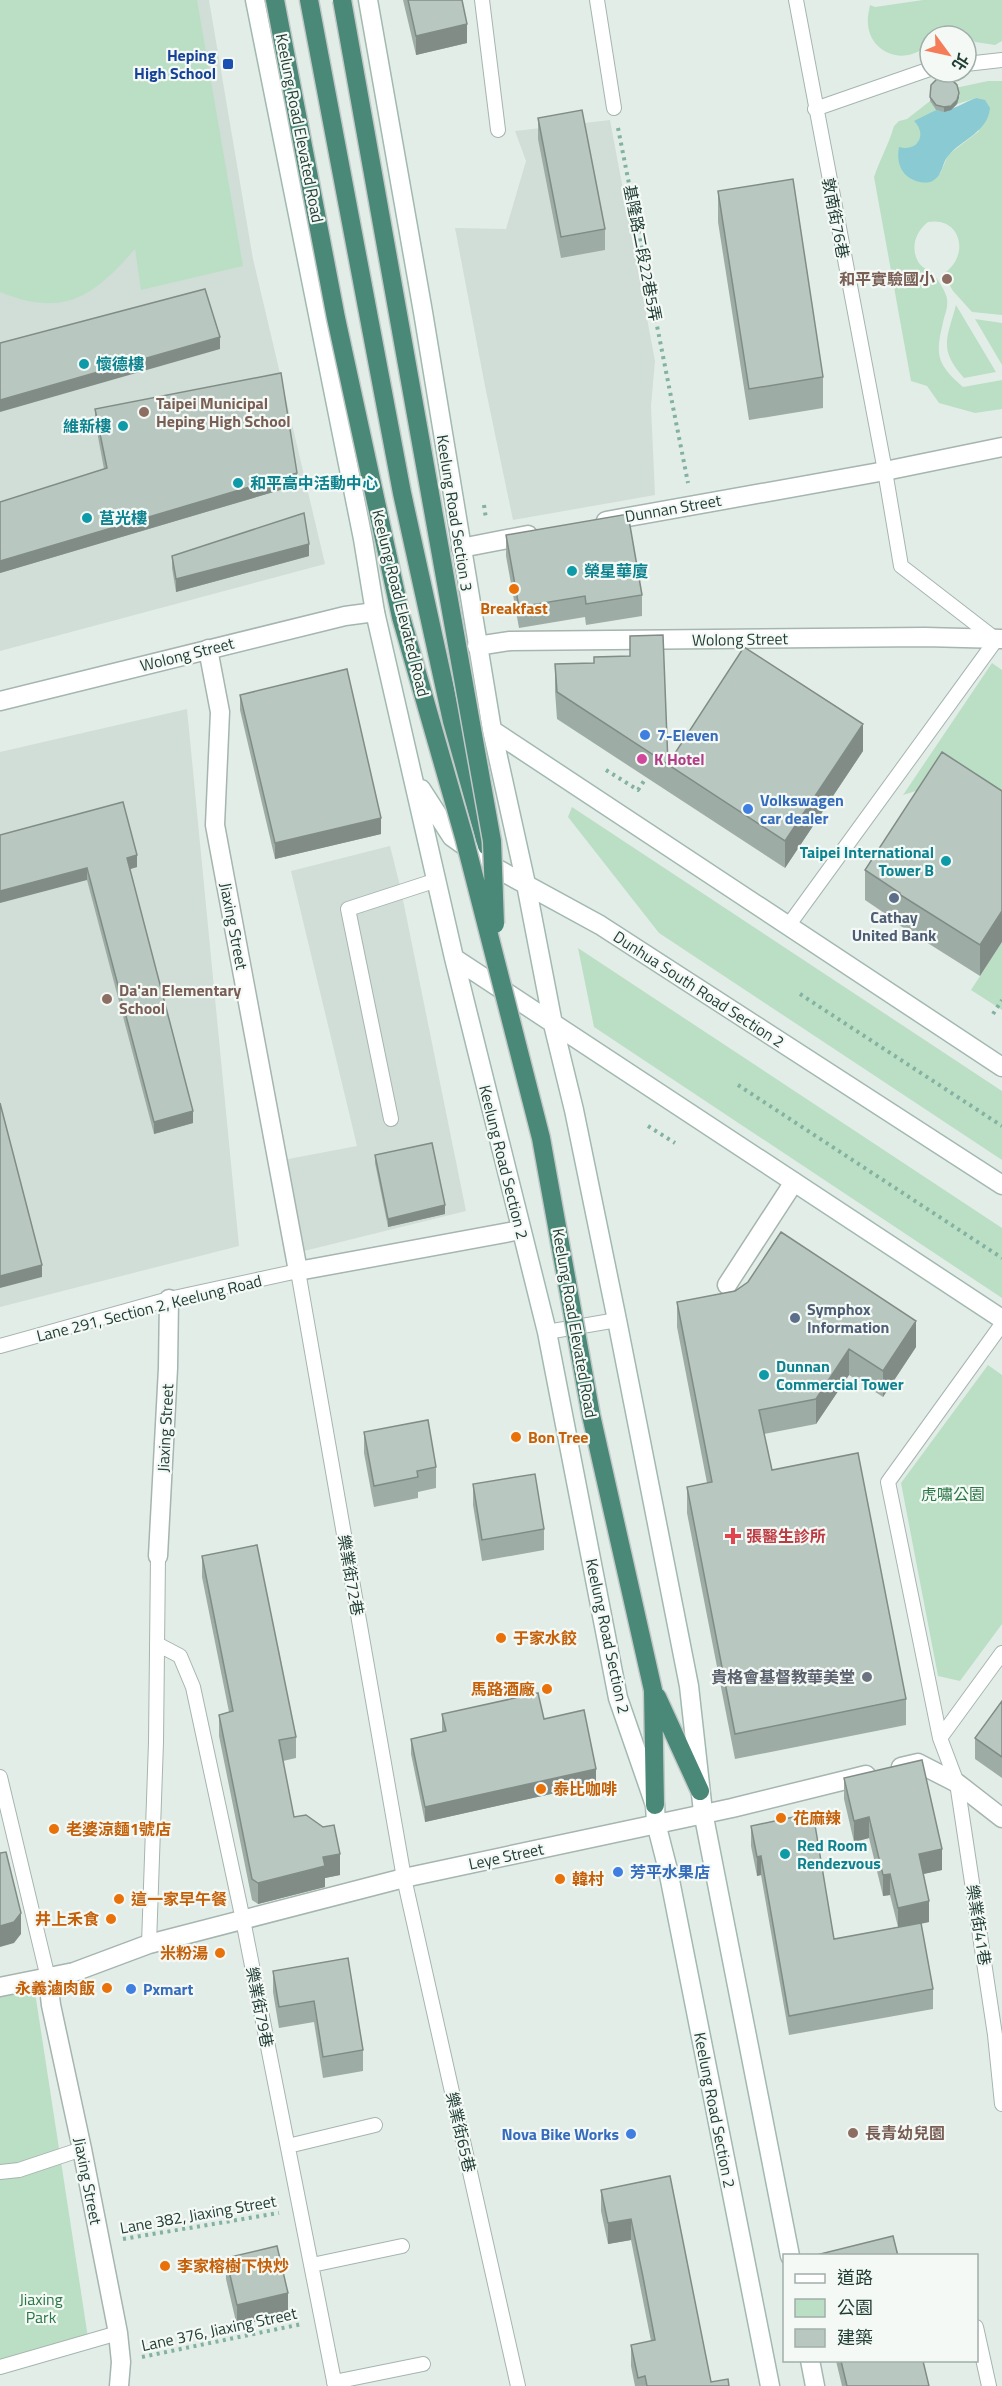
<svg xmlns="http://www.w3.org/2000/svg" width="1002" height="2386" viewBox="0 0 1002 2386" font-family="'Titillium Web','Noto Sans TC',sans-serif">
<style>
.built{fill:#d1ddd7}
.green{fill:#bbdfc4}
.water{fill:#8acad3}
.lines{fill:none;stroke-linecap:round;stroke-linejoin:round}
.service-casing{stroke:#a5b5af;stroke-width:16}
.minor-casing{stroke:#a5b5af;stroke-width:21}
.tertiary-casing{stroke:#a5b5af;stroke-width:21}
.secondary-casing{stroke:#a1b9b0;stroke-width:21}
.trunk-casing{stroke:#c1c9c7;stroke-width:21}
.path{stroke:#83b1a2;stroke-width:4;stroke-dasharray:3 4.5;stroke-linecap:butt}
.service{stroke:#fff;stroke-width:14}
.minor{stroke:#fff;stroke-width:18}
.tertiary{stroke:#fff;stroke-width:18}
.secondary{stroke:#fff;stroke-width:18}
.trunk{stroke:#4a8878;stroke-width:18}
.trunk-bridge-casing{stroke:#c1c9c7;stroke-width:21;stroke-linecap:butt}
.trunk-bridge{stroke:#4a8878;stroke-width:18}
.wall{fill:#9eaca6}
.shaded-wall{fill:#818c87}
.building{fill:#b8c8c1;stroke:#818c87;stroke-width:1.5}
.transit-dot{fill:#1a4fb4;stroke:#f4f9f6;stroke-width:2}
.education-dot{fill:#8d6e63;stroke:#f4f9f6;stroke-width:2}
.culture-dot{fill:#0f9aa8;stroke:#f4f9f6;stroke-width:2}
.food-dot{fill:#e8710a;stroke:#f4f9f6;stroke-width:2}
.shop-dot{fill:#3f7fe0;stroke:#f4f9f6;stroke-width:2}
.hotel-dot{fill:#d1479c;stroke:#f4f9f6;stroke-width:2}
.service-dot{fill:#5c6f8a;stroke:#f4f9f6;stroke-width:2}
.health-dot{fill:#e0444e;stroke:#f4f9f6;stroke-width:2}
.worship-dot{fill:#6b7280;stroke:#f4f9f6;stroke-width:2}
.labels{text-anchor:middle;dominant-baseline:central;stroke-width:4.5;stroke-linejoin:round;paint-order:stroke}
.transit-label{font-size:16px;font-weight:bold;fill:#164399;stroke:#f4f9f6;text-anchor:end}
.street-label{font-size:16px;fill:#223f36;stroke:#f4f9f6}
.education-label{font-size:16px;font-weight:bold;fill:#785e54;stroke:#f4f9f6;text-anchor:start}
.culture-label{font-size:16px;font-weight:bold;fill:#0d838f;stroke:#f4f9f6;text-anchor:start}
.food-label{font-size:16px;font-weight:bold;fill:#c56008;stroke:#f4f9f6;text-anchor:start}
.shop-label{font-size:16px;font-weight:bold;fill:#366cbe;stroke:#f4f9f6;text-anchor:start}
.hotel-label{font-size:16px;font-weight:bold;fill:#b23c85;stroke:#f4f9f6;text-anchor:start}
.service-label{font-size:16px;font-weight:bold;fill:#4e5e75;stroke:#f4f9f6}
.park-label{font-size:16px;fill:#2b7747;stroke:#f4f9f6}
.health-label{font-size:16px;font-weight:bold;fill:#be3a42;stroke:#f4f9f6;text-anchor:start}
.worship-label{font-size:16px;font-weight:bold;fill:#5b616d;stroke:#f4f9f6;text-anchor:end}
</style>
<rect width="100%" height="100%" fill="#e3ede8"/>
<path class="built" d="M0,0H209L253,259L325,564L0,651Z
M610,120L655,361L651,406L655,495L513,520L485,386L455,228L506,229L526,161L515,131Z
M187,709L239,1246L0,1307V752Z
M390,846L401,890L466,1211L296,1253L283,1160L357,1146L291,871Z"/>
<path class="green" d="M0,0H197L243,266L141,290L135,249C93,297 64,318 0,292Z
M923,0H1002V41L995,45L975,42L964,30L951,36H930V46C923,49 915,54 908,55C889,59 869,45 868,24C867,18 869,11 870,5L875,7Z
M988,81H1002V315L972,312L953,291L943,274C971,256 961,216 928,222C915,232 910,249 919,263C923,269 930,270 934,275C939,281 946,292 947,299C948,306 946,312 944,318C936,353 934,362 963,387L1002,380V409L975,413L939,403L927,386L911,381L874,177C880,159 889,144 894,126L899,121L907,119L930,101L936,110L928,115L920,127C923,139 918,146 906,149L940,174L948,155L979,131L976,98L957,104L955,88Z
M956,305L996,372L964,378C938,349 947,339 956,305Z
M975,319L1002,323V365Z
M992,663L1002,670V822L942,783L903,795Z
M572,807L1002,1091V1160L659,933L568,817Z
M1002,942V1010L971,990Z
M578,948L1002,1228V1298L594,1027Z
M988,1365L1002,1375V1624L960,1681L938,1676L901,1483Z
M33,1979L89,2344L0,2365V1987Z"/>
<path class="water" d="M976,98L985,100L990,108C988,132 962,139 948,156C942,163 943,174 934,180C930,183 925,183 920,182C902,178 896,164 899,147C917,152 928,135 914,121L936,110C950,113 962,103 976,98Z"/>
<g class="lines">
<g class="service-casing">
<path id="service" d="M482,0L498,130
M597,0L614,108
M796,0L885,471L901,566L998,641
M966,64L1002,60
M815,109L930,69
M788,926L996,640
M391,1119L348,909L437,880
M1002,1324L888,1482L940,1738L957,1783L995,2035L1002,2104
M547,1332L617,1320
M0,1346L169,1299L298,1271L404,1878L518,2386
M157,1644L180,1656L193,1687L243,1920L335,2386
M940,1738L1002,1653
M0,1777L48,1978
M149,1944L156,1742L158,1556
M288,2146L375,2125
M0,2172L19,2170L82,2149
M312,2265L402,2246
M976,2327L989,2386
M0,2367L118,2333
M334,2382L423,2364"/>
</g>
<g class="minor-casing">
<path id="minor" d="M606,521L885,471L1002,447
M461,548L528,535
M477,646L510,641L925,637L1002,639
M208,649L220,712L215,825L298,1271L521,1230
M0,701L345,616L375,612
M727,1285L794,1182
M158,1556L168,1368L169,1299
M48,1978L51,2005L82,2149L118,2333L121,2362L119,2386"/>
</g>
<g class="tertiary-casing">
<path id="tertiary" d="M901,1767L918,1763L957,1783L1002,1818
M0,1987L74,1972L149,1944L404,1878L732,1808L866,1775"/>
</g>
<g class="secondary-casing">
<path id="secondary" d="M255,0L363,539L375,612L454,958L547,1332L618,1698L655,1805L656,1823L668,1870L770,2386
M368,0L423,312L492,730L526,884L553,1024L574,1110L617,1320L689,1686L703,1812L790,2256
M492,730L1002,1067
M421,789L452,837L494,867L600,925L1002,1185
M454,958L1002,1319
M810,2360L815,2386"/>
</g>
<g class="trunk-casing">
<path id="trunk" d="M309,0L402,493L452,721L487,846
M653,1690L655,1805
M657,1697L700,1791"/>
</g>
<path class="path" d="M618,128L688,483
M484,505L486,519
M606,770L638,790L644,781
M800,994L1002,1126
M993,1014L1002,1000
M738,1085L1002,1258
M648,1126L675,1143
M123,2239L279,2213
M142,2357L302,2324"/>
<use href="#service" class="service"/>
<use href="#minor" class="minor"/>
<use href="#tertiary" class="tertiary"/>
<use href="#secondary" class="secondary"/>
<use href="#trunk" class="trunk"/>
<g class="trunk-bridge-casing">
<path id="trunk-bridge" d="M275,0L336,318L401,617L464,837L541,1138L591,1415L653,1690
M342,0L492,841L495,924"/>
</g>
<use href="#trunk-bridge" class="trunk-bridge"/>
</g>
<path class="wall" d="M403,0H462L467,43L416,55Z
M931,85L959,97L957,104L951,110L944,112L936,110L930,101Z
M538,118L605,229V250L561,258L538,139Z
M718,191L823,377V408L749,420L718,222Z
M95,409L297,485L0,573V502L104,469L95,421Z
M506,535L642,595V616L586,625L585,617L519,628L506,556Z
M172,556H309L176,592L172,568Z
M630,636L668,764L863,751L785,868L557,719L555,691V664L594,663L630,656Z
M240,695L381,834L275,859L240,710Z
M1002,791L980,976L899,925V923L865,900V870Z
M0,835L137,867L130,869L193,1123L154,1134L87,880Z
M375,1155L445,1214L388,1227L375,1163Z
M735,1291L916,1347L883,1397L849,1375L816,1424L764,1434L772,1470L906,1699V1725L735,1759L687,1513V1487L707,1483L677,1327V1302Z
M364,1432L436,1467V1488L418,1492V1498L374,1507L364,1453Z
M473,1484L544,1529V1550L482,1561L473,1505Z
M202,1556L296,1737V1758L283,1761L294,1817L340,1875L325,1878V1887L258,1904L252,1900L219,1736V1715L229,1712L202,1577Z
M1002,1701V1778L975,1759V1738Z
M442,1714L544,1719L596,1784L425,1822L411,1754V1739L442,1732Z
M844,1778L942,1870L923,1874L929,1922L921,1923L933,1989V2009L789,2035L761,1875L757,1876L751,1846V1826L834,1939L898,1927L890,1895L883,1896L869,1838L854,1842L844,1799Z
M348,1958L363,2050V2071L323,2078L314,2022L279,2028L273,1992V1971Z
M670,2176L711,2382L729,2386H635L631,2366V2345L651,2341L631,2240L608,2244L601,2211V2190Z
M226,2258L288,2314L237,2326L226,2279Z
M836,2361H923L929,2386H842Z"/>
<path class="shaded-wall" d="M467,24V43L416,55V36Z
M959,93V97L957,104L951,110L944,112V107Z
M220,337V349L0,412V400Z
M297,473V485L0,573V561Z
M309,544V556L176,592V579Z
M863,724V751L785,868V841Z
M381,818V834L275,859V843Z
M137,855V867L127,870V858Z
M87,868V880L0,903V891Z
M1002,911V942L980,976V945Z
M193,1111V1123L154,1134V1122Z
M445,1205V1214L388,1227V1219Z
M42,1265V1277L0,1288V1276Z
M916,1321V1347L883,1397V1371Z
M849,1349V1375L816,1424V1399Z
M596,1769V1784L425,1822V1807Z
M869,1817V1838L854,1842V1821Z
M942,1849V1870L919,1875V1854Z
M340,1854V1875L325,1878V1887L258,1904V1883L323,1857Z
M761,1856V1875L757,1876V1857Z
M890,1874V1895L883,1896V1875Z
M929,1901V1922L898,1929V1908Z
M21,1913V1934L14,1943L0,1947V1926Z
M631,2219V2240L608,2244V2223Z
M288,2293V2314L237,2326V2305Z"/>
<path class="building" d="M408,0H462L467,24L416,36Z
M944,77L952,80L957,85L959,93L957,100L951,106L944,107L936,105L930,97L931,85L937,79Z
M582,110L605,229L561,237L538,118Z
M793,179L823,377L749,389L718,191Z
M205,289L220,337L0,400V343Z
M281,373L297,473L0,561V502L107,468L95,409Z
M304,513L309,544L176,579L172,556Z
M628,514L642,595L586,604L585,596L519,607L506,535Z
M663,635L668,764L744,647L863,724L785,841L557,692L555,664L594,663V657L630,656V636Z
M347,669L381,818L275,843L240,695Z
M942,752L1002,791V911L980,945L899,894L900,893L865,870Z
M123,802L137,855L127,858L193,1111L154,1122L87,868L0,891V835Z
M0,1103L42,1265L0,1276Z
M432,1143L445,1205L388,1219L375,1155Z
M781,1232L916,1321L883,1371L849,1349L816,1399L759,1410L772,1470L858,1453L906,1699L735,1734L687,1487L712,1482L677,1302L735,1291L748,1282Z
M428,1420L436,1467L417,1471L418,1477L374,1486L364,1432Z
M535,1474L544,1529L482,1540L473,1484Z
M257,1545L296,1737L279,1740L294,1817L306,1815L323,1827L334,1825L340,1854L323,1857L325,1866L258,1883L252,1879L219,1715L233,1711L202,1556Z
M538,1693L544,1719L584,1710L596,1769L425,1807L411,1739L446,1731L442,1714Z
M1002,1701V1757L975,1738Z
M922,1760L942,1849L919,1854L929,1901L898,1908L890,1874L883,1875L869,1817L854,1821L844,1778Z
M813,1813L834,1939L921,1923L933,1989L789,2016L761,1856L757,1857L751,1826Z
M6,1852L21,1913L14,1922L0,1926V1853Z
M348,1958L363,2050L323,2057L314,2001L279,2007L273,1971Z
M670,2176L711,2382L728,2379L729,2386H647L645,2376L638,2378L631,2345L655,2340L643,2277L631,2219L608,2223L601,2190Z
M893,2236L898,2256H816V2255Z
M277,2246L288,2293L237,2305L226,2258Z
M841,2361H923L929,2386H847Z"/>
<rect class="transit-dot" x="222" y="58" width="12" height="12" rx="3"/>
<g class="education-dot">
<circle cx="947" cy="279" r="6"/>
<circle cx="144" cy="412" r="6"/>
<circle cx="107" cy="999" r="6"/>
<circle cx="853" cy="2133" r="6"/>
</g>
<g class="culture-dot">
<circle cx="84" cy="364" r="6"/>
<circle cx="123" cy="426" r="6"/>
<circle cx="238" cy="483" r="6"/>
<circle cx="87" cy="518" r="6"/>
<circle cx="572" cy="571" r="6"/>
<circle cx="946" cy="861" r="6"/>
<circle cx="764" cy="1375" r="6"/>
<circle cx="785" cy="1854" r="6"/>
</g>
<g class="food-dot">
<circle cx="514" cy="589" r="6"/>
<circle cx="516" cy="1437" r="6"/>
<circle cx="501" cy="1638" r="6"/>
<circle cx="547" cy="1689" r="6"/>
<circle cx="541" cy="1789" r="6"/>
<circle cx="781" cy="1818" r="6"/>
<circle cx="54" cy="1829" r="6"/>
<circle cx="560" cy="1879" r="6"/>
<circle cx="119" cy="1899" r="6"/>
<circle cx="111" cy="1919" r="6"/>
<circle cx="220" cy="1953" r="6"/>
<circle cx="107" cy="1988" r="6"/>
<circle cx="165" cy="2266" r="6"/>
</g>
<g class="shop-dot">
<circle cx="645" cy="735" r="6"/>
<circle cx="748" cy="809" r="6"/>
<circle cx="618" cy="1872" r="6"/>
<circle cx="131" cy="1989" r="6"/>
<circle cx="631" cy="2134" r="6"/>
</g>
<circle class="hotel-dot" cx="642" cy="759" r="6"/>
<g class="service-dot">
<circle cx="894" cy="898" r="6"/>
<circle cx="795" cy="1318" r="6"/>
</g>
<path class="health-dot" d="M730 1527h6v6h6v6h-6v6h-6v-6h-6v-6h6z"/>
<circle class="worship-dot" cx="867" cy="1677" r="6"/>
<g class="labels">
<g class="transit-label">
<text x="216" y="55">Heping<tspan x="216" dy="18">High School</tspan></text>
</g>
<g class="street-label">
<text transform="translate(300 128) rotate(79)">Keelung Road Elevated Road</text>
<text transform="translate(836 218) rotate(79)">敦南街76巷</text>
<text transform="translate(643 253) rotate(79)">基隆路二段22巷5弄</text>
<text transform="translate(673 508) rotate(-10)">Dunnan Street</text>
<text transform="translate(455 513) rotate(81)">Keelung Road Section 3</text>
<text transform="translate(401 603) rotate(76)">Keelung Road Elevated Road</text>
<text transform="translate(740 639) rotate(-1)">Wolong Street</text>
<text transform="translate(187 654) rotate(-14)">Wolong Street</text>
<text transform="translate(234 926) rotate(79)">Jiaxing Street</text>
<text transform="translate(699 989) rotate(33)">Dunhua South Road Section 2</text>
<text transform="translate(504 1162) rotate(76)">Keelung Road Section 2</text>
<text transform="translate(149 1308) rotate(-14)">Lane 291, Section 2, Keelung Road</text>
<text transform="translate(575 1323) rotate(80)">Keelung Road Elevated Road</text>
<text transform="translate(165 1428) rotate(-87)">Jiaxing Street</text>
<text transform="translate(351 1575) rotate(80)">樂業街72巷</text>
<text transform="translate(608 1636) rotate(78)">Keelung Road Section 2</text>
<text transform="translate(506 1856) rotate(-12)">Leye Street</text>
<text transform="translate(979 1925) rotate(81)">樂業街41巷</text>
<text transform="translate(260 2007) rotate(79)">樂業街79巷</text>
<text transform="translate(715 2110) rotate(79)">Keelung Road Section 2</text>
<text transform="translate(461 2132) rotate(77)">樂業街65巷</text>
<text transform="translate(88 2181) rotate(79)">Jiaxing Street</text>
<text transform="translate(198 2214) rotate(-10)">Lane 382, Jiaxing Street</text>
<text transform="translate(219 2329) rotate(-12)">Lane 376, Jiaxing Street</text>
</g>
<g class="education-label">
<text x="935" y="279" text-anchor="end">和平實驗國小</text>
<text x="156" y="403">Taipei Municipal<tspan x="156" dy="18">Heping High School</tspan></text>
<text x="119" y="990">Da'an Elementary<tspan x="119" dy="18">School</tspan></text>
<text x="865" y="2133">長青幼兒園</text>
</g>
<g class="culture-label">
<text x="96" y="364">懷德樓</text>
<text x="111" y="426" text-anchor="end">維新樓</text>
<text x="250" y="483">和平高中活動中心</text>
<text x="99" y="518">莒光樓</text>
<text x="584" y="571">榮星華廈</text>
<text x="934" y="852" text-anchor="end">Taipei International<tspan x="934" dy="18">Tower B</tspan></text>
<text x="776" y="1366">Dunnan<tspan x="776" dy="18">Commercial Tower</tspan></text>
<text x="797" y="1845">Red Room<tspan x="797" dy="18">Rendezvous</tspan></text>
</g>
<g class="food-label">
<text x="514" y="608" text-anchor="middle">Breakfast</text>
<text x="528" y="1437">Bon Tree</text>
<text x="513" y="1638">于家水餃</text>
<text x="535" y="1689" text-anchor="end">馬路酒廠</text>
<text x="553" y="1789">泰比咖啡</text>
<text x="793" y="1818">花麻辣</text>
<text x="66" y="1829">老婆涼麵1號店</text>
<text x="572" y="1879">韓村</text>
<text x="131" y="1899">這一家早午餐</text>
<text x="99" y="1919" text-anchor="end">井上禾食</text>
<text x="208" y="1953" text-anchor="end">米粉湯</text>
<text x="95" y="1988" text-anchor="end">永義滷肉飯</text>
<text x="177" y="2266">李家榕樹下快炒</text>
</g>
<g class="shop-label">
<text x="657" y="735">7-Eleven</text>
<text x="760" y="800">Volkswagen<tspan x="760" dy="18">car dealer</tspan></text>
<text x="630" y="1872">芳平水果店</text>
<text x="143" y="1989">Pxmart</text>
<text x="619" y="2134" text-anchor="end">Nova Bike Works</text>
</g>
<g class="hotel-label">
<text x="654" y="759">K Hotel</text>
</g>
<g class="service-label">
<text x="894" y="917">Cathay<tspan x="894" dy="18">United Bank</tspan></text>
<text x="807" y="1309" text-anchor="start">Symphox<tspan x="807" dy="18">Information</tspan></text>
</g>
<g class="park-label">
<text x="953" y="1494">虎嘯公園</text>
<text x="41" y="2299">Jiaxing<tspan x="41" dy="18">Park</tspan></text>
</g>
<g class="health-label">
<text x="746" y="1536">張醫生診所</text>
</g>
<g class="worship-label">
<text x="855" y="1677">貴格會基督教華美堂</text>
</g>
</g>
<rect x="783" y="2254" width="195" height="108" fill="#f4f9f6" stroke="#a0afa9" stroke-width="1.5"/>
<rect x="795" y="2274" width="30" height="9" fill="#ffffff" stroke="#a0afa9" stroke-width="1.5"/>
<text x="837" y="2284" font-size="18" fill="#223f36">道路</text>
<rect x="795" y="2299" width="30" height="18" fill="#bbdfc4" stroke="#a0afa9" stroke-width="1.5"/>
<text x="837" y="2314" font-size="18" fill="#223f36">公園</text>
<rect x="795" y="2329" width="30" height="18" fill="#b8c8c1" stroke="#a0afa9" stroke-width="1.5"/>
<text x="837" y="2344" font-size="18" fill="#223f36">建築</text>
<g transform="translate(948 54) rotate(123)"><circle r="28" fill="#f4f9f6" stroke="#a0afa9" stroke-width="1.5"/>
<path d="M0-4.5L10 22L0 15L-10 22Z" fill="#f57c59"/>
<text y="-9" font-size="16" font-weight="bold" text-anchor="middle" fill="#223f36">北</text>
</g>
</svg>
